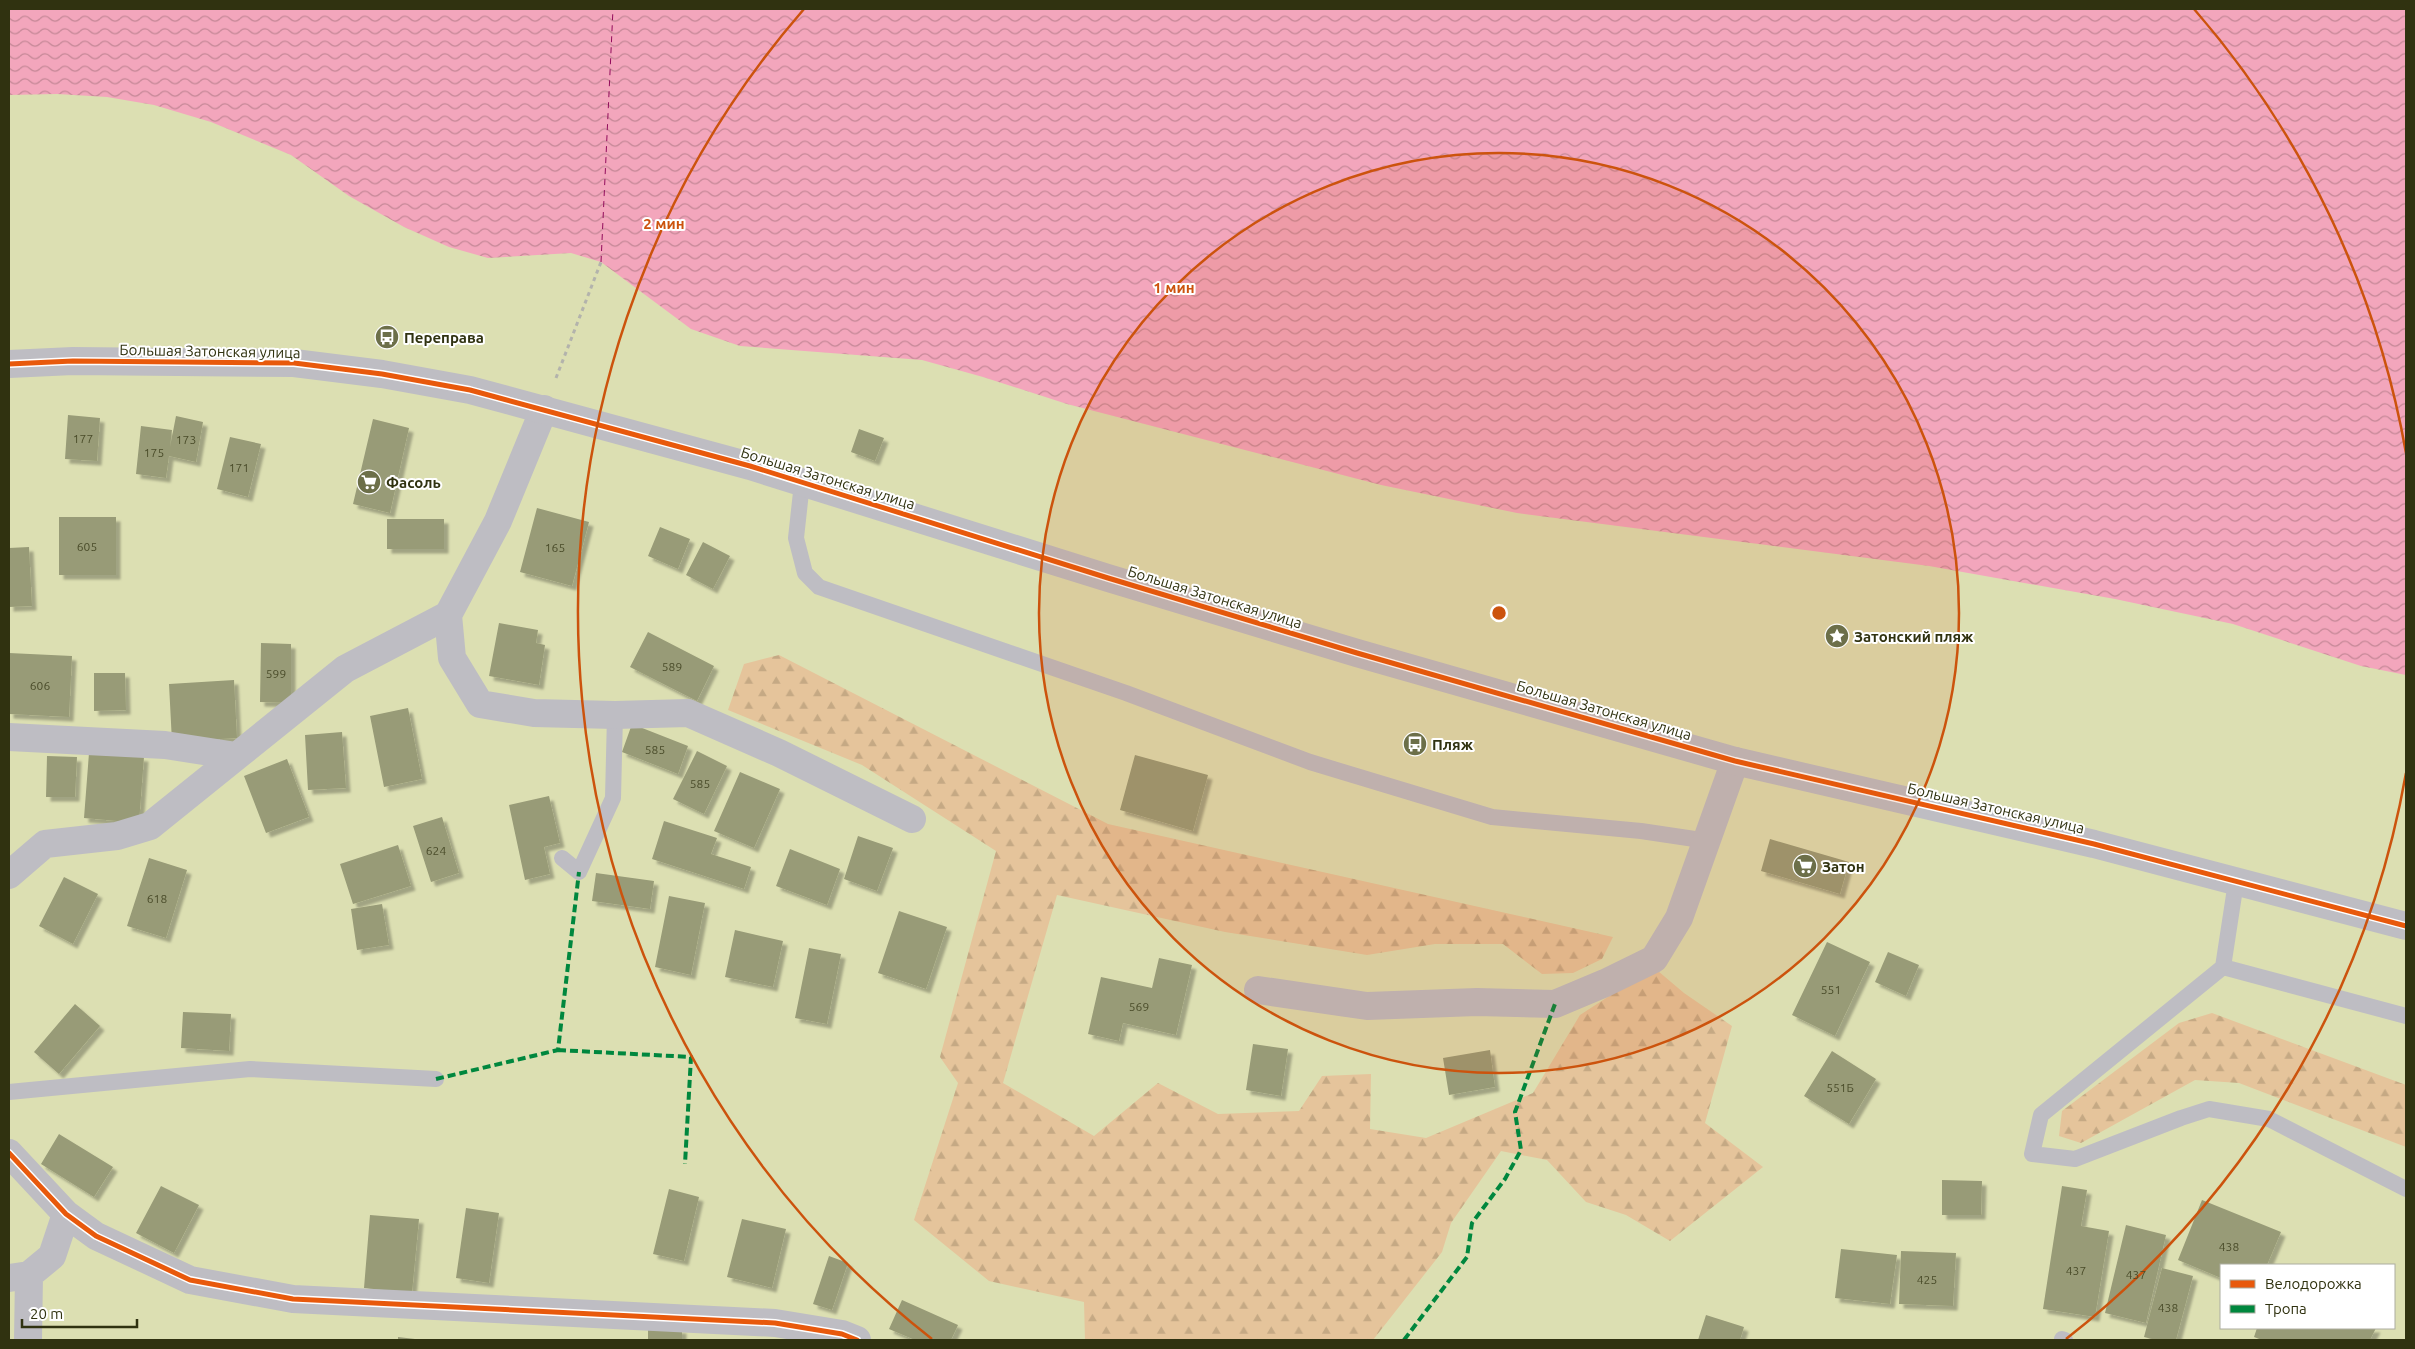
<svg xmlns="http://www.w3.org/2000/svg" width="2415" height="1349" viewBox="0 0 2415 1349" font-family="Ubuntu,sans-serif">
<style>
.forest{fill:url(#forest-firs)}
.water{fill:url(#water-waves)}
.lines{fill:none;stroke-linecap:round;stroke-linejoin:round}
.ferry{stroke:#920b5b;stroke-width:1;stroke-dasharray:6 5;stroke-linecap:butt}
.building{fill:#989b77;filter:url(#shadow)}
.path{stroke:#b3b3ac;stroke-width:3;stroke-dasharray:4 4;stroke-linecap:butt}
.service{stroke:#bebdc3;stroke-width:16}
.minor{stroke:#bebdc3;stroke-width:28}
.tertiary{stroke:#bebdc3;stroke-width:28}
.quiet{stroke:#00873e;stroke-width:4;stroke-dasharray:8 4;stroke-linecap:butt}
.cycleway-casing{stroke:#fff;stroke-width:8}
.cycleway{stroke:#e8590c;stroke-width:5}
.ring{fill:none;stroke:#cc530d;stroke-width:2.5}
.labels{text-anchor:middle;dominant-baseline:central;stroke-width:4;stroke-linejoin:round;paint-order:stroke}
.number-label{font-size:12px;fill:#4a4c2a}
.poi-label{font-size:15px;font-weight:bold;fill:#303210;stroke:#fff;text-anchor:start}
.street-label{font-size:15px;fill:#303210;stroke:#fff}
.centre{fill:#cc530d;stroke:#fff;stroke-width:2.5}
.ring-label{font-size:15px;text-anchor:middle;font-weight:bold;fill:#cc530d;stroke:#fff;stroke-width:4;stroke-linejoin:round;paint-order:stroke}
</style>
<defs>
<pattern id="forest-firs" width="22" height="20" patternUnits="userSpaceOnUse" patternTransform="scale(1.25)"><rect width="22" height="20" fill="#e5c49b"/><path d="M5 1l3.5 6h-7zM16 11l3.5 6h-7z" fill="#c5a984"/></pattern>
<pattern id="water-waves" width="16" height="10" patternUnits="userSpaceOnUse" patternTransform="scale(1.25)"><rect width="16" height="10" fill="#f3a6bc"/><path d="M0 5q4-4 8 0t8 0" fill="none" stroke="#c58897"/></pattern>
<filter id="shadow"><feDropShadow dx="4.5" dy="4.5" stdDeviation="1" flood-color="#0004"/></filter>
</defs>
<rect width="100%" height="100%" fill="#dcdfb2"/>
<path class="forest" d="M779,655L1108,824L1613,937L1602,959L1573,973L1542,974L1503,944H1435L1367,955L1225,932L1057,895L1003,1083L1094,1136L1158,1083L1218,1114L1299,1111L1322,1076L1371,1074L1370,1129L1426,1138L1533,1093L1580,1015L1634,980L1658,971L1684,993L1732,1026L1705,1123L1763,1167L1670,1241L1626,1215L1586,1202L1547,1160L1501,1151L1451,1223L1442,1252L1373,1340H1085L1084,1302L989,1281L914,1220L958,1083L940,1057L996,851L862,765L728,710L744,664Z
M2212,1013L2406,1085V1147L2239,1083L2195,1080L2081,1143L2059,1136L2062,1111L2179,1023Z"/>
<path class="water" d="M9,9H2406V675L2361,666L2233,624L2115,599L1929,566L1517,513L1381,485L1067,404L983,377L922,360L740,346L691,329L601,262L571,253L488,258L449,247L404,227L349,196L291,155L211,122L154,105L107,97L57,94L9,95Z"/>
<g class="lines">
<path class="ferry" d="M601,262L613,9"/>
</g>
<path class="building" d="M68,415L100,418L97,461L65,459Z
M176,416L203,422L196,462L169,456L166,478L136,474L141,426L172,430L170,447Z
M373,419L409,428L390,513L353,504Z
M859,429L884,438L875,461L851,452Z
M230,437L261,444L248,497L217,489Z
M537,508L589,522L572,586L520,572Z
M59,517H116V575H59Z
M387,519H444V549H387Z
M660,527L690,539L678,569L648,556Z
M703,542L730,556L713,589L686,575Z
M29,547L32,606L9,607V548Z
M499,623L538,630L536,643L545,645L539,685L489,676Z
M648,632L714,666L697,701L630,667Z
M261,643L291,644V703L260,702Z
M9,653L72,656L69,717L9,714Z
M94,673H125L126,710L94,711Z
M234,680L237,738L172,742L169,684Z
M408,708L422,779L384,787L370,716Z
M632,724L688,746L678,774L622,752Z
M342,732L346,788L308,790L305,735Z
M697,751L727,766L704,814L673,799Z
M89,753L144,757L139,823L84,818Z
M1135,755L1208,775L1193,831L1120,810Z
M47,756L77,757L75,797H46Z
M287,759L309,817L266,833L244,776Z
M740,772L780,789L754,848L714,831Z
M549,796L560,843L544,847L550,874L525,880L509,805Z
M442,817L459,873L431,882L413,826Z
M664,821L717,838L711,854L751,867L744,889L652,859Z
M858,836L893,848L877,891L844,879Z
M1770,839L1849,862L1840,894L1761,871Z
M398,845L411,886L353,904L340,864Z
M790,849L840,869L827,905L776,886Z
M149,858L187,870L166,938L127,926Z
M596,873L654,881L650,909L592,901Z
M64,877L98,894L73,944L39,926Z
M669,896L705,903L691,975L655,967Z
M382,904L389,945L357,950L351,909Z
M899,911L947,927L926,989L878,973Z
M735,930L783,941L773,987L725,977Z
M1827,942L1870,962L1835,1036L1792,1015Z
M809,948L841,954L827,1024L795,1018Z
M1888,952L1919,965L1906,996L1875,982Z
M1159,958L1192,965L1176,1035L1123,1023L1119,1041L1088,1034L1101,977L1152,988Z
M75,1004L100,1026L59,1074L34,1052Z
M183,1012L231,1014L229,1051L181,1048Z
M1253,1044L1288,1049L1281,1096L1246,1090Z
M1490,1050L1495,1087L1449,1095L1443,1058Z
M1832,1051L1876,1079L1849,1124L1804,1096Z
M59,1134L113,1167L94,1197L41,1164Z
M1942,1180L1982,1181L1981,1215H1942Z
M161,1186L199,1205L174,1253L136,1233Z
M2062,1186L2087,1190L2081,1226L2109,1231L2095,1317L2043,1309Z
M669,1189L699,1197L684,1261L653,1254Z
M2202,1200L2281,1232L2267,1265H2221V1278L2178,1260Z
M466,1208L499,1213L489,1283L456,1278Z
M370,1215L419,1219L412,1293L364,1288Z
M742,1219L786,1229L772,1288L727,1277Z
M2126,1225L2166,1235L2146,1323L2105,1313Z
M1841,1249L1897,1255L1890,1304L1835,1298Z
M1901,1251L1956,1253L1953,1306L1899,1304Z
M829,1256L848,1263L832,1310L813,1304Z
M2162,1268L2193,1276L2176,1340H2156L2144,1337Z
M902,1300L958,1325L951,1340H915L889,1329Z
M1706,1315L1744,1327L1740,1340H1698Z
M2257,1328H2376L2370,1340H2262L2254,1337Z
M648,1329H682V1340H648Z
M398,1337L415,1339V1340H398Z"/>
<g class="lines">
<path class="path" d="M556,378L601,262"/>
<path class="service" d="M802,483L796,538L805,573L819,587L1126,693L1310,762L1492,817L1641,831L1708,841
M562,858L579,872L613,798L615,715
M2236,882L2223,967L2041,1115L2032,1154L2075,1159L2181,1118L2209,1109L2269,1119L2406,1189
M2223,967L2406,1016
M9,1092L250,1069L436,1079
M2062,1339L2065,1340"/>
<path class="minor" d="M544,409L498,521L448,615L452,658L480,704L534,713L615,715L688,713L779,753L912,819
M9,737L165,745L236,756
M9,875L45,844L117,836L150,826L345,669L448,615
M1258,990L1367,1006L1477,1002L1555,1004L1605,983L1654,959L1679,918L1735,761
M9,1153L66,1214L96,1236L190,1280L293,1299L775,1323L842,1334L857,1340
M9,1278L29,1275L52,1256L66,1214
M28,1340L29,1275"/>
<path class="tertiary" d="M9,364L73,361L294,363L382,374L470,390L750,466L1108,578L1357,653L1735,761L2094,844L2406,926"/>
<path class="quiet" d="M558,1050L691,1057L685,1164
M436,1079L558,1050L579,872
M1404,1340L1467,1257L1472,1223L1505,1179L1521,1150L1515,1112L1555,1004"/>
<g class="cycleway-casing">
<path id="cycleway" d="M9,364L73,361L294,363L382,374L470,390L750,466L1108,578L1357,653L1735,761L2094,844L2406,926
M9,1153L66,1214L96,1236L190,1280L293,1299L775,1323L842,1334L857,1340"/>
</g>
<use href="#cycleway" class="cycleway"/>
</g>
<circle cx="1499" cy="613" r="460" fill="#cc530d" fill-opacity=".12"/>
<g class="ring">
<circle cx="1499" cy="613" r="460"/>
<path d="M2406 773A921 921 0 0 1 2066 1339M932 1339A921 921 0 0 1 804 9M2194 9A921 921 0 0 1 2406 453"/>
</g>
<defs>
<g id="bus-disc" transform="scale(1.25)"><circle r="9.5" fill="#6c6f49" stroke="#fff"/><path d="M-5-6H5V4H4V6H2V4H-2V6H-4V4H-5ZM-3.5-4V0h7V-4ZM-3.5 1.2v1.5H-2V1.2ZM2 1.2v1.5H3.5V1.2Z" fill="#fff"/></g>
<g id="supermarket-disc" transform="scale(1.25)"><circle r="9.5" fill="#6c6f49" stroke="#fff"/><path d="M-6-5.5h2.5l.6 2H6L4.5 2H-2.5L-4.4-4H-6ZM-1.5 3.2a1.3 1.3 0 1 0 .1 0ZM3 3.2a1.3 1.3 0 1 0 .1 0Z" fill="#fff"/></g>
<g id="sight-disc" transform="scale(1.25)"><circle r="9.5" fill="#6c6f49" stroke="#fff"/><path d="M0-6L1.8-2.2L6-1.7L2.9 1.2L3.7 5.4L0 3.3L-3.7 5.4L-2.9 1.2L-6-1.7L-1.8-2.2Z" fill="#fff"/></g>
</defs>
<g fill-rule="evenodd">
<use href="#bus-disc" x="387" y="337"/>
<use href="#supermarket-disc" x="369" y="482"/>
<use href="#sight-disc" x="1837" y="636"/>
<use href="#bus-disc" x="1415" y="744"/>
<use href="#supermarket-disc" x="1805" y="866"/>
</g>
<g class="labels">
<g class="number-label">
<text x="83" y="438">177</text>
<text x="186" y="439">173</text>
<text x="154" y="452">175</text>
<text x="239" y="467">171</text>
<text x="87" y="546">605</text>
<text x="555" y="547">165</text>
<text x="672" y="666">589</text>
<text x="276" y="673">599</text>
<text x="40" y="685">606</text>
<text x="655" y="749">585</text>
<text x="700" y="783">585</text>
<text x="436" y="850">624</text>
<text x="157" y="898">618</text>
<text x="1831" y="989">551</text>
<text x="1139" y="1006">569</text>
<text x="1840" y="1087">551Б</text>
<text x="2229" y="1246">438</text>
<text x="2076" y="1270">437</text>
<text x="2136" y="1274">437</text>
<text x="1927" y="1279">425</text>
<text x="2168" y="1307">438</text>
</g>
<g class="poi-label">
<text x="404" y="337">Переправа</text>
<text x="386" y="482">Фасоль</text>
<text x="1854" y="636">Затонский пляж</text>
<text x="1432" y="744">Пляж</text>
<text x="1822" y="866">Затон</text>
</g>
<g class="street-label">
<text transform="translate(210 351) rotate(1)">Большая Затонская улица</text>
<text transform="translate(828 478) rotate(17)">Большая Затонская улица</text>
<text transform="translate(1215 597) rotate(17)">Большая Затонская улица</text>
<text transform="translate(1604 710) rotate(16)">Большая Затонская улица</text>
<text transform="translate(1996 808) rotate(13)">Большая Затонская улица</text>
</g>
</g>
<circle cx="1499" cy="613" r="8" class="centre"/>
<g class="ring-label">
<text x="664" y="229">2 мин</text>
<text x="1174" y="293">1 мин</text>
</g>
<rect width="2415" height="1349" fill="none" stroke="#303210" stroke-width="20"/>
<rect x="2220" y="1264" width="175" height="65" fill="#ffffff" stroke="#acad9f"/>
<rect x="2230" y="1280" width="25" height="8" fill="#e8590c" stroke="#acad9f"/>
<text x="2265" y="1289" font-size="15" fill="#303210">Велодорожка</text>
<rect x="2230" y="1305" width="25" height="8" fill="#00873e" stroke="#acad9f"/>
<text x="2265" y="1314" font-size="15" fill="#303210">Тропа</text>
<path d="M22 1319v8h115v-8" fill="none" stroke="#303210" stroke-width="2.5"/>
<text x="30" y="1319" font-size="15" fill="#303210" stroke="#ffffff" stroke-width="4" paint-order="stroke">20 m</text>
</svg>
